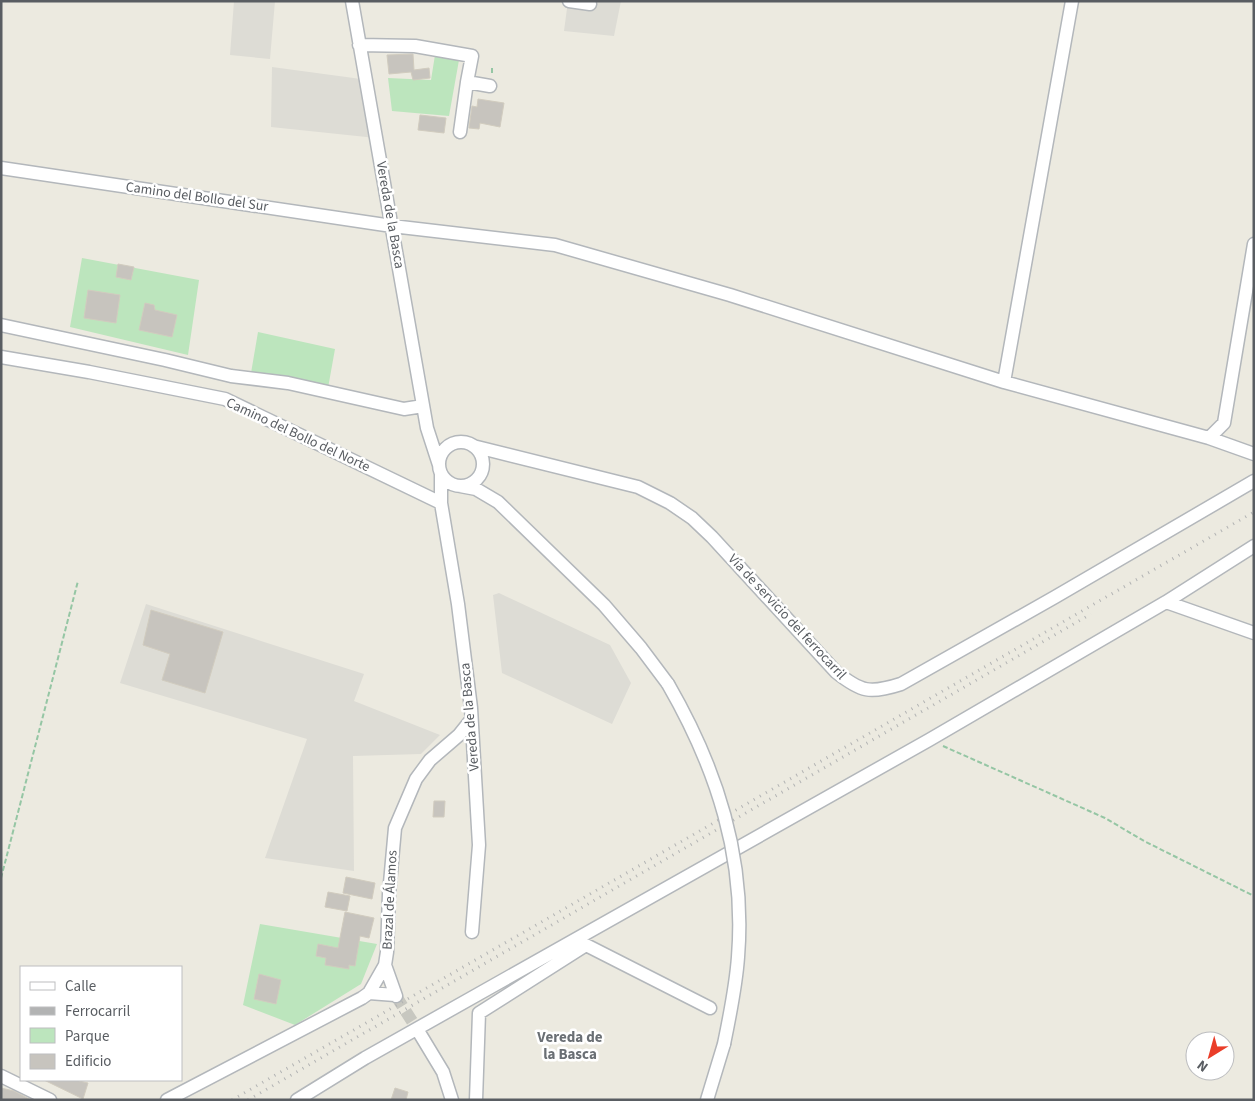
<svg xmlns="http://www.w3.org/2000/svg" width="1255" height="1101" viewBox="0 0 1255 1101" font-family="'Source Sans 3',sans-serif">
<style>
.industrial{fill:#dddcd5}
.green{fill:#bce5bd}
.building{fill:#c7c4be;stroke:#d1ccbf}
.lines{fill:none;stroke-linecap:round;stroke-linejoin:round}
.minor-tunnel{stroke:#c7c7c0;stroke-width:12;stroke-dasharray:12 6;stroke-linecap:butt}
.minor-casing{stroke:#b3b7bb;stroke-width:15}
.path{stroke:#95c6a4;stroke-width:2;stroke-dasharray:5 2.5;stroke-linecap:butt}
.minor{stroke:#fff;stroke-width:12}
.rail{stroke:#b2b3b3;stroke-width:3;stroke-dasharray:1 6;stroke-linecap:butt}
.minor-bridge-casing{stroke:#b3b7bb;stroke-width:15;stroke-linecap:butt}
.minor-bridge{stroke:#fff;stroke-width:12}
.labels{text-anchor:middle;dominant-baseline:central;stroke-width:5;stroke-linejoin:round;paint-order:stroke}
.street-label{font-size:14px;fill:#595d62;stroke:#fff}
.neighbourhood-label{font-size:15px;font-weight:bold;fill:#6a6f74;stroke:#fff}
</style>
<rect width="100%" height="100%" fill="#eceae0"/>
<path class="industrial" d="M234,1H275L270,59L230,55Z
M568,1H621L614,36L564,31Z
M272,67L361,79L376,138L271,127Z
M499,593L610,645L631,683L612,724L502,673L493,595Z
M146,604L364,674L354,701L440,735L421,754L353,756L354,871L265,858L307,739L120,683Z"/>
<path class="green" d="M435,55L459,60L449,116L392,111L388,78L431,80Z
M82,258L199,280L188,355L70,327Z
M258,332L335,349L328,388L251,373Z
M260,924L377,944L361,984L295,1025L243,1005Z"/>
<path class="building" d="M413,54L414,70L429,68L430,78L413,80L411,72L389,74L387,55Z
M478,99L504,103L500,127L480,123L479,129L469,128L472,106L477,107Z
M420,115L446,118L444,133L418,130Z
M118,264L134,267L131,280L116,277Z
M88,290L120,295L116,323L84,318Z
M145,303L154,305L155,310L177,315L172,337L139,330Z
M151,610L223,632L205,693L162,680L170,654L143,645Z
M434,801H445L444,817H433Z
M346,877L375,883L372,899L343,893Z
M328,892L350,896L347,911L325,907Z
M345,912L374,918L369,938L360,936L355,966L349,965V969L325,965L326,958L316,956L318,944L338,948Z
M259,974L281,980L276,1004L254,999Z
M44,1080H80L79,1081L88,1083L83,1099Z
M1,1088L14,1091L31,1100H1Z
M395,1088L408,1092L406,1100H391Z"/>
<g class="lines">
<path class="minor-tunnel" d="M396,996L417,1029"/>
<g class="minor-casing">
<path id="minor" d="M352,1L427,428L439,465
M569,1L590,4
M1072,1L1004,382L1209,438L1224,423L1254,244
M359,45L415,46L472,56L467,82L490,86
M460,132L467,82
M1,168L392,226L555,245L730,295L1004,382
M1,325L165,360L231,376L288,383L404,409L423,406
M1,357L89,372L225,399L441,503
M1209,438L1254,454
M439 464a22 22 0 1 1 44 0a22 22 0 1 1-44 0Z
M473,446L638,487L670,503L692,518L712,537L836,672C861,692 870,694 901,684L1055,597L1254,481
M441,473V503L458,604L471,708L479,845L472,932
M460,486L476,489L498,502L604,605L641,648L668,684
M1166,602L1254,633
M385,965L396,996
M369,993L395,995
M417,1029L443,1072L452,1100
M1,1076L50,1100
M167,1100L362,998L369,993L385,965L387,952L389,894L395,828L416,779L430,760L459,735L471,720
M297,1100L365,1058L929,740L1166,602L1254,546
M476,1100L479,1013L586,945L710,1008
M707,1100L724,1044"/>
</g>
<path class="path" d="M492,73V68
M943,746L1105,818L1144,841L1254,896
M1,878L78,581"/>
<use href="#minor" class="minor"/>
<path class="rail" d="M232,1100L1254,512
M248,1100L1091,614"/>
<g class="minor-bridge-casing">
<path id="minor-bridge" d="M668,684C717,769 746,858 738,957C736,986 730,1015 724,1044"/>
</g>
<use href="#minor-bridge" class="minor-bridge"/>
</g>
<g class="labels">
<g class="street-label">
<text transform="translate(197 197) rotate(8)">Camino del Bollo del Sur</text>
<text transform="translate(390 215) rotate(80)">Vereda de la Basca</text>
<text transform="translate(298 435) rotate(25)">Camino del Bollo del Norte</text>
<text transform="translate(787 617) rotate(47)">Vía de servicio del ferrocarril</text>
<text transform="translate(470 717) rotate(-95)">Vereda de la Basca</text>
<text transform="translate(390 900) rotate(-87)">Brazal de Álamos</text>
</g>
<g class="neighbourhood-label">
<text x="570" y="1037">Vereda de<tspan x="570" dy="17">la Basca</tspan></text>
</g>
</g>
<rect width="1255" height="1101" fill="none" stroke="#595d62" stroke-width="5"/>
<rect x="20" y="966" width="162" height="115" fill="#ffffff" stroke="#bdbec0"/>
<rect x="30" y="982" width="25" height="8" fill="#ffffff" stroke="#bdbec0"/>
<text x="65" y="991" font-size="15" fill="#595d62">Calle</text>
<rect x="30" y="1007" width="25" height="8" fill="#b2b3b3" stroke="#bdbec0"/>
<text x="65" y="1016" font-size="15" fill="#595d62">Ferrocarril</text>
<rect x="30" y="1028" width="25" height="15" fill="#bce5bd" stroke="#bdbec0"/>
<text x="65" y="1041" font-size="15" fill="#595d62">Parque</text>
<rect x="30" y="1054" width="25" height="15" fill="#c7c4be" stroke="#bdbec0"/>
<text x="65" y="1066" font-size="15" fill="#595d62">Edificio</text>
<g transform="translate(1210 1056) rotate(217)"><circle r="24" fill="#ffffff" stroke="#bdbec0"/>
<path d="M0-4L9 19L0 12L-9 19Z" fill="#ea3d29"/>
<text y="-8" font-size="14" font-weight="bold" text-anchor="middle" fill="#595d62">N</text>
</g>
</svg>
